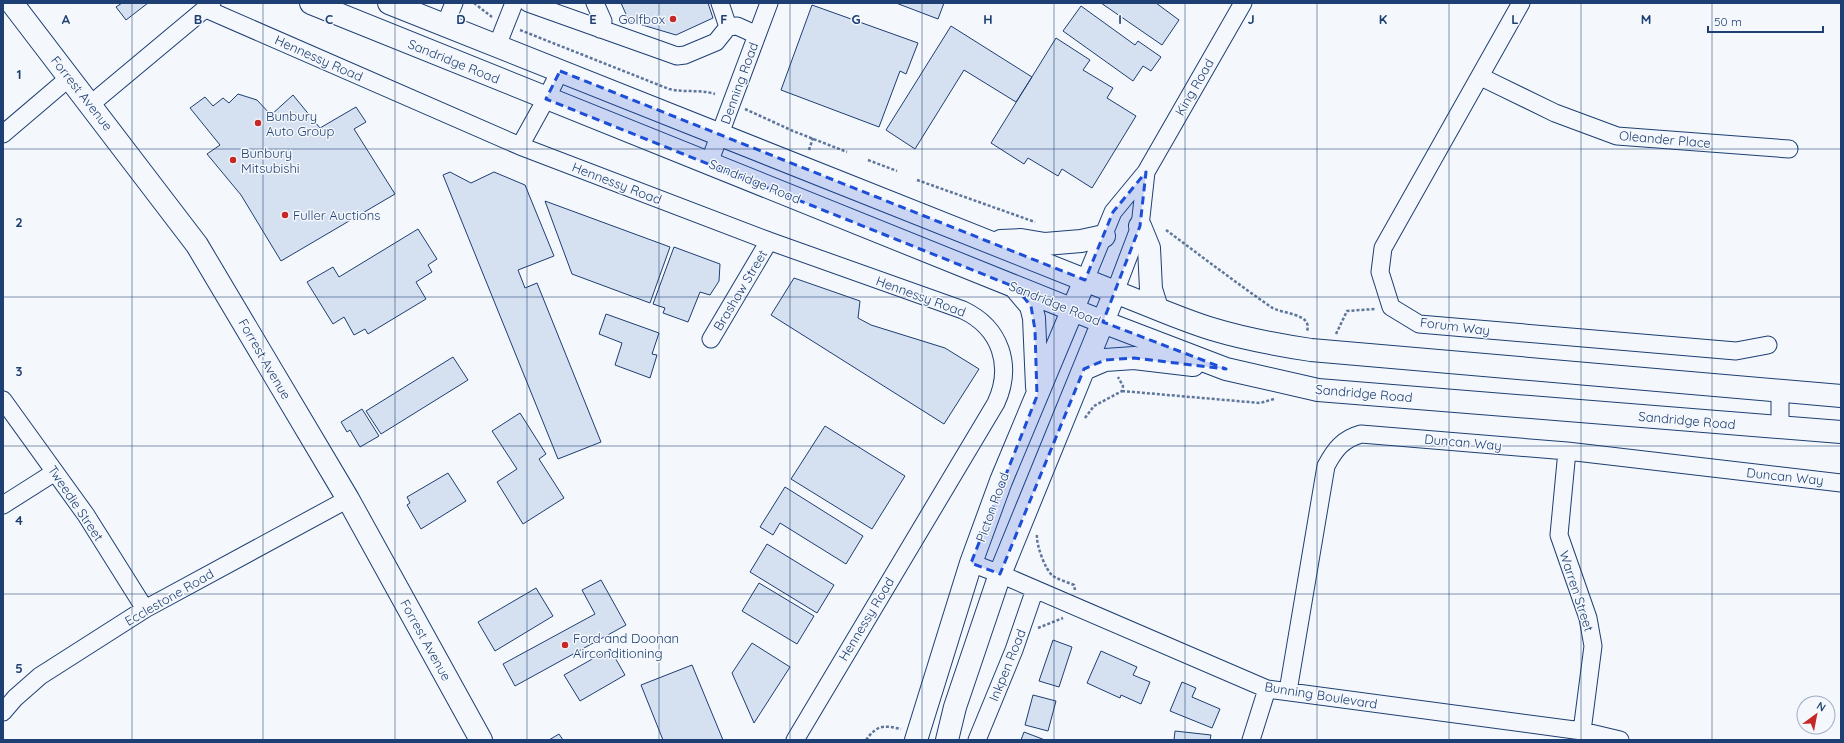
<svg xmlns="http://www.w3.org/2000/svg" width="1844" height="743" viewBox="0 0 1844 743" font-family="Quicksand,sans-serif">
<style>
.building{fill:#d5e0f0;stroke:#1d3f73}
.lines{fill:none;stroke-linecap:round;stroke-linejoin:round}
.minor-casing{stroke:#1d3f73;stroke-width:19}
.major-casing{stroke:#1d3f73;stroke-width:24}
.path{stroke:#5e769c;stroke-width:2.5;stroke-dasharray:3 2;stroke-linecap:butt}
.minor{stroke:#f4f7fb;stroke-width:17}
.major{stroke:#f4f7fb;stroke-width:22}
.marked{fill:#1d4ed8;fill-opacity:0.2;stroke:#1d4ed8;stroke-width:3;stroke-dasharray:8 5;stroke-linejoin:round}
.grid{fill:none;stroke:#1d3f73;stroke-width:1;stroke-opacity:0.55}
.poi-dot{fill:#c62828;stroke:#f4f7fb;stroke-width:1.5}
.labels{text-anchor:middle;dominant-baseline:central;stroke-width:3;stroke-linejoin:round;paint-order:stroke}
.poi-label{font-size:13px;fill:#1d3f73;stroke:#f4f7fb;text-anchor:start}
.street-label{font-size:13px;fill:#1d3f73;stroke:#f4f7fb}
.grid-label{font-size:13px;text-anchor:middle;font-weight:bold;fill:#1d3f73;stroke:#f4f7fb;stroke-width:3;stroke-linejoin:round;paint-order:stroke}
</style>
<rect width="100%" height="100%" fill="#f4f7fb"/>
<path class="building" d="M122,3H148L126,20L116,7Z
M621,3H708L713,18L676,35L629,21Z
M896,3H944L938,19Z
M1101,3H1156L1179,20L1162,45Z
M812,5L918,43L906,74L900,71L879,127L781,90Z
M1081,6L1135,45L1138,41L1161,57L1151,71L1143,66L1133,81L1063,31Z
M951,26L1032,77L1016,102L964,70L915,149L886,130Z
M1056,38L1090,60L1083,70L1113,88L1107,98L1136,116L1092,188L1062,169L1058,176L1028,158L1024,164L991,143Z
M238,94L257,100L271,115L293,95L320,128L356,107L366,122L354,129L395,194L281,261L241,195L207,154L220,145L190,108L205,97L213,106L223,98L229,103Z
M450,172L471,183L494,172L525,185L554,256L518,270L525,288L537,283L601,442L558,459L443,175Z
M545,201L670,247L650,303L572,274Z
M418,229L437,259L428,265L432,272L416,282L426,299L368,334L365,329L354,335L344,317L333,324L307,282L333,267L339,277Z
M674,247L720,264L719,281L710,295L700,292L688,322L663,313L665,308L653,304Z
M794,278L860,301L858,318L871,325L945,348L979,369L944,424L771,315Z
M606,314L659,333L652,354L657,355L650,378L615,365L622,343L599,334Z
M453,357L468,380L381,434L366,411Z
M362,409L379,436L360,447L350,430L347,432L341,422Z
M520,413L546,454L539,459L564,498L523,524L497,482L517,469L492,431Z
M825,426L905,476L872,529L791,479Z
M448,473L466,501L421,529L407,505L410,503L407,497Z
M785,487L863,536L846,564L780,523L773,535L760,527Z
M767,544L834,585L817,613L750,572Z
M601,580L626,625L515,686L503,664L595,614L582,590Z
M759,583L814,616L797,644L742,611Z
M536,588L553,616L495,651L478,622Z
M1053,640L1072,647L1059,687L1039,681Z
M752,643L790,667L754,723L732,673Z
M610,649L625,675L580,701L564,675Z
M1101,651L1137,667L1133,675L1150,682L1141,704L1121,695L1120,698L1087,683Z
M692,665L723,740H663L641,685Z
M1182,682L1196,688L1192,697L1220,709L1212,728L1170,711Z
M1033,695L1056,701L1048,731L1025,725Z
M1175,731L1211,735L1210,740H1174Z
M1024,732L1045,740H1021Z
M559,734L563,740H549Z"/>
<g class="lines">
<g class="minor-casing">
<path id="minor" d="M528,3L677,56L685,55L716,42L728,27L737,26L757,35
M595,3L603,21L600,29
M720,3L728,27
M1521,3L1383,248L1380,272L1391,307L1419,324L1736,351L1768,345
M206,9L520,146L769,241L963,310C1001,328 1013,366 996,403L795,740
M445,25L454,3
M497,46L514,3
M1481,77L1555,113L1617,136L1789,149
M91,104L212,3
M3,134L70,77
M520,146L546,99L560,71
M709,163L769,3
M1085,280L1113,212L1146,172L1243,3
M1115,292L1140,226L1146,172
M711,339L769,241
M3,400L86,515L145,609
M1780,427V391
M1567,451L1559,535L1588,618L1593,646L1582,731
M3,505L55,472
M971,563L1000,574L1267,689L1582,731L1620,740
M1288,691L1326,466C1335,449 1343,439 1361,434L1567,451L1841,483
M3,712L15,698L40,676L145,609L348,499
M977,740L1014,650L1035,589
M1251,740L1267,689"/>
</g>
<g class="major-casing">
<path id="major" d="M12,3L197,245L348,499L481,740
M311,3L1103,322L1226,369L1318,390L1841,432
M389,3L1115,292C1147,304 1179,319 1212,329C1245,339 1278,345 1311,350L1841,396
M1140,226L1149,248L1151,289L1157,308
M1001,241L1021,240L1045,244L1081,241L1104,236
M1015,287L1031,306L1034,318L1037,387
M1084,369L1105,360L1134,358L1193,365
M916,740L971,563L1001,481L1085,280
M947,740L955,707L1000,574L1115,292"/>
</g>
<path class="path" d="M474,3L492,17
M520,30L669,89C685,93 699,89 715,94
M745,109L793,131L847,152
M809,150L813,138
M868,160L897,171
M917,180L1035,222
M1166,230C1201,256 1235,282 1271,307C1281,314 1313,313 1307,331
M1336,334L1347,311L1375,309
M1122,391L1260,403L1274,399
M1085,418L1094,406L1122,391L1123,386L1118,377
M1037,535C1036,544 1045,570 1053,576C1059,580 1067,582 1074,585L1075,590
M1038,628L1063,618
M866,740C877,725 883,725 901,729"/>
<use href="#minor" class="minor"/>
<use href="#major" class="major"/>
</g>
<path class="marked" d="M560,71L1085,280L1113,212L1146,172L1140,226L1103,322L1226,369L1134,358L1105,360L1084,369L1000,574L971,563L1037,396L1035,330L1031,306L1015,287L546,99Z"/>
<path class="grid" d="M132,3V740M263,3V740M395,3V740M527,3V740M659,3V740M790,3V740M922,3V740M1054,3V740M1185,3V740M1317,3V740M1449,3V740M1581,3V740M1712,3V740M3,149H1841M3,297H1841M3,446H1841M3,594H1841"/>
<g class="poi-dot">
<circle cx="673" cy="19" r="4"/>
<circle cx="258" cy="123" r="4"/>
<circle cx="233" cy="160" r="4"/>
<circle cx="285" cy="215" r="4"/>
<circle cx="565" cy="645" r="4"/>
</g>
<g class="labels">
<g class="poi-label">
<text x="665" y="19" text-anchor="end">Golfbox</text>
<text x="266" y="116">Bunbury<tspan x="266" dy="15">Auto Group</tspan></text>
<text x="241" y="153">Bunbury<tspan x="241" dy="15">Mitsubishi</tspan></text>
<text x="293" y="215">Fuller Auctions</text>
<text x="573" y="638">Ford and Doonan<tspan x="573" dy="15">Airconditioning</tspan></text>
</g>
<g class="street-label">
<text transform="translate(319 58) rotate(24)">Hennessy Road</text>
<text transform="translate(454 61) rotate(22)">Sandridge Road</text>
<text transform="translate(739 83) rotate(-70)">Denning Road</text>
<text transform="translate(1194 87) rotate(-60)">King Road</text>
<text transform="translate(82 93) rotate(52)">Forrest Avenue</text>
<text transform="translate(1665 139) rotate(5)">Oleander Place</text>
<text transform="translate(755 181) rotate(22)">Sandridge Road</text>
<text transform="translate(617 183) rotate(21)">Hennessy Road</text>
<text transform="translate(740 290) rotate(-59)">Brashaw Street</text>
<text transform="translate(921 296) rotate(20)">Hennessy Road</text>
<text transform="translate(1055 303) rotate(22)">Sandridge Road</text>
<text transform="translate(1455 326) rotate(7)">Forum Way</text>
<text transform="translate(265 359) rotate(60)">Forrest Avenue</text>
<text transform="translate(1364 393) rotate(5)">Sandridge Road</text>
<text transform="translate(1687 420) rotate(5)">Sandridge Road</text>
<text transform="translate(1463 442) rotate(5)">Duncan Way</text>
<text transform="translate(1785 476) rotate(6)">Duncan Way</text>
<text transform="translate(76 503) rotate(56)">Tweedie Street</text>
<text transform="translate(992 507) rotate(-70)">Picton Road</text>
<text transform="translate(1577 591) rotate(72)">Warren Street</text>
<text transform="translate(169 597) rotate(-30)">Ecclestone Road</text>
<text transform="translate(866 619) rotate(-59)">Hennessy Road</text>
<text transform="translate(426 640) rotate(61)">Forrest Avenue</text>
<text transform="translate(1007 665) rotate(-68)">Inkpen Road</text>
<text transform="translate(1321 695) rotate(9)">Bunning Boulevard</text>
</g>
</g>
<g class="grid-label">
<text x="66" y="24">A</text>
<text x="198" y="24">B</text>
<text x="329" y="24">C</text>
<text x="461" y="24">D</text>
<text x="593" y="24">E</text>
<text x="724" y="24">F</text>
<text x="856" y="24">G</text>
<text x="988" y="24">H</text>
<text x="1120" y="24">I</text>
<text x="1251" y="24">J</text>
<text x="1383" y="24">K</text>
<text x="1515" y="24">L</text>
<text x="1646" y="24">M</text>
<text x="19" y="79">1</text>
<text x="19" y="227">2</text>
<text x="19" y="376">3</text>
<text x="19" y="525">4</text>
<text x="19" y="673">5</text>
</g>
<rect width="1844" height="743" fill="none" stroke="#1d3f73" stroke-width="8"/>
<g transform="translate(1816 715) rotate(32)"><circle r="19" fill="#f4f7fb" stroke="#9eadc5"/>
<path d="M0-3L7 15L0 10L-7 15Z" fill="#c62828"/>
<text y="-6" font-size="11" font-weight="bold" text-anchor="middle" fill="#1d3f73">N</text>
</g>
<path d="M1708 26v6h115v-6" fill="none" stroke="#1d3f73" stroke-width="2"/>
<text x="1714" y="26" font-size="12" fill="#1d3f73" stroke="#f4f7fb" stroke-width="3" paint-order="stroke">50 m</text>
</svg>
